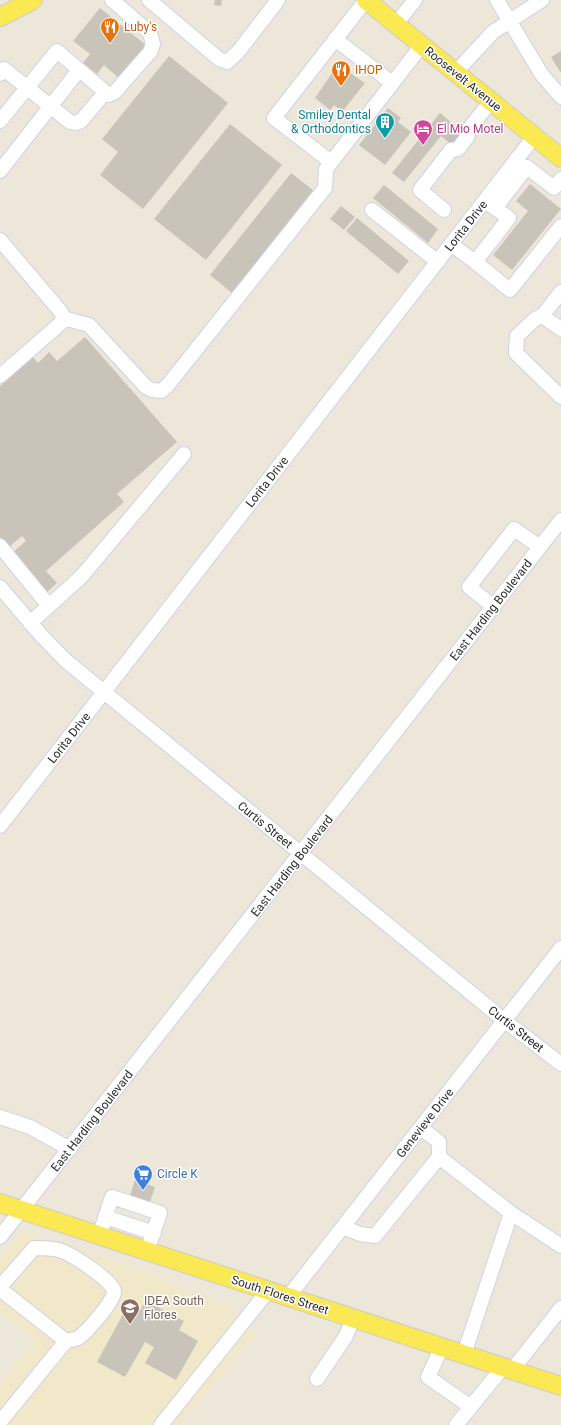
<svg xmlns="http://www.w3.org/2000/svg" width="561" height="1425" viewBox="0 0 561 1425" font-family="Roboto,sans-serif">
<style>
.education{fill:#f0e8c8}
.building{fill:#c8c4ba}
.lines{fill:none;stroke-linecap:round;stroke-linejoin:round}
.minor-tunnel{stroke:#c6c1b7;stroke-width:14;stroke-dasharray:14 7;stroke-linecap:butt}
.minor-casing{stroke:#cfd1e4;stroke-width:16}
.major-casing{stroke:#ccc;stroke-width:20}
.minor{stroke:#fff;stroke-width:14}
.major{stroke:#fae952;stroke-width:18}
.labels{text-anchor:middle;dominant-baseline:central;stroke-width:3;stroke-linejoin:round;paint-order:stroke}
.food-label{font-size:12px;fill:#c56008;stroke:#fff;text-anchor:start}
.street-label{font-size:12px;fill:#2a2a2a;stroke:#fff}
.culture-label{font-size:12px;fill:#0d838f;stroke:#fff;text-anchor:end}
.hotel-label{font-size:12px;fill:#b23c85;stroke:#fff;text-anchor:start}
.shop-label{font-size:12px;fill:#366cbe;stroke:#fff;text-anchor:start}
.education-label{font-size:12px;fill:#785e54;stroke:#fff;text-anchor:start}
</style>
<rect width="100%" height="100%" fill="#ede7da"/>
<path class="education" d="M22,1231L147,1272L185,1290L232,1304L234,1317L256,1333L181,1425H0V1384L35,1340L0,1313V1257Z"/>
<path class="building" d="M215,0H222L221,6L214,5Z
M100,8L147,46L120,79L104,65L97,74L83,63L90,54L73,41Z
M561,51V73L551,57Z
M169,56L228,103L143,209L100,175L118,152L102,139Z
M340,66L365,83L342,112L334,105L330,110L315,98L332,73L334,74Z
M388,108L401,118L398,122L411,132L385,165L359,145Z
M440,113L466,135L456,148L441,136L404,182L392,173Z
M230,124L282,165L206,260L154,219Z
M291,173L313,190L232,293L210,275Z
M530,184L561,209L512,270L493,255L528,211L516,201Z
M384,185L438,229L428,243L373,198Z
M341,206L355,217L344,230L330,219Z
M357,218L409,261L398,274L346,231Z
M85,337L177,442L117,494L124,502L46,571L57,583L47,592L12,553L26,541L22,536L9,547L0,537V386L33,357L38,363L49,352L57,361Z
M135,1180L155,1187L149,1205L129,1199Z
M129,1303L141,1310L144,1303L151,1307L152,1304L184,1321L179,1330L198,1341L176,1380L145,1363L154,1347L145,1342L125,1377L97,1362Z"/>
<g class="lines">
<path class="minor-tunnel" d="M451,144L462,131"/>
<g class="minor-casing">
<path id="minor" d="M149,0L219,59L227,62L238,52L278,0
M497,0L542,75L561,97
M396,24L415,0
M335,39L392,83
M455,73L493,32L542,0
M0,74L4,69L70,122L75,123L81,121L102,96L114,93L150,52L153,44L150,33L112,0
M0,121L57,51L109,95
M331,162L274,118L366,0
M0,171L79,70
M495,208L527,167L554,188L561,179
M372,210L438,262
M444,210L420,190L451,150L458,149L468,136V130L491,101
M0,240L61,312L63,318L61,323L0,376
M451,244L475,262L509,218L485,201
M475,262L510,290L561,226
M542,316L561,292
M63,318L89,325L146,387L152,390L161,391L167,386L325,188L326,169L422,45
M561,329L542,316L535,319L517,336L516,353L561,397
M0,546L49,606
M0,587L40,634L65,660L505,1021L561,1064
M494,607L469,587L514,529L540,547
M30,623L81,577L184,454
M0,826L534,137
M0,1117L30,1127L70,1149
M421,1128L439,1142V1157
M105,1217L154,1233
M343,1227L360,1234L375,1236L439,1157L511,1213L561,1246
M99,1236L112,1197L160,1213L147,1251
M0,1237L561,520
M0,1287L34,1248C42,1248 51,1248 59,1250C70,1253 112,1280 114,1291C116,1299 86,1333 78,1338C74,1340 69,1340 66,1341L0,1289
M288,1297L561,948
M442,1347L428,1377L471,1407
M464,1354L511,1213
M513,1369L561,1308
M317,1379L346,1336L353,1318
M0,1422L66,1341
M161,1425L268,1291
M456,1425L504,1366"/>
</g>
<g class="major-casing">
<path id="major" d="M366,0L561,158
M0,17L33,0
M0,1203L561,1386"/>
</g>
<use href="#minor" class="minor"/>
<use href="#major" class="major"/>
</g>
<defs>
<g id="restaurant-pin" transform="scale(1)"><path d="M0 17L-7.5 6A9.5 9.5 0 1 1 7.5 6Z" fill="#e8710a" stroke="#fff"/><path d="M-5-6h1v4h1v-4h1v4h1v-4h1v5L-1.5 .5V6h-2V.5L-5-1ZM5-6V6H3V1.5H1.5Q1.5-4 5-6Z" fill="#fff"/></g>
<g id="building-pin" transform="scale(1)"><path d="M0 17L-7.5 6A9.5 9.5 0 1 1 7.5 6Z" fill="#0f9aa8" stroke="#fff"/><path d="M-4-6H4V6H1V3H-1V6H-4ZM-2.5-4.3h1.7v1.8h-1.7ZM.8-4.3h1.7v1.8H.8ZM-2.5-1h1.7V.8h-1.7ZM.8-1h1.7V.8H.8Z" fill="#fff"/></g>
<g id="hotel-pin" transform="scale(1)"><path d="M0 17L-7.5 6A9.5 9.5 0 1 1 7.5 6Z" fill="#d1479c" stroke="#fff"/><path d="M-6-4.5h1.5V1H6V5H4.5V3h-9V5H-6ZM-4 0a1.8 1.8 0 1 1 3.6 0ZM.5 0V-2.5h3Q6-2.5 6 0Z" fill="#fff"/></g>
<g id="supermarket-pin" transform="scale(1)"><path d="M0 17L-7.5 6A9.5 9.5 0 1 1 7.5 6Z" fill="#3f7fe0" stroke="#fff"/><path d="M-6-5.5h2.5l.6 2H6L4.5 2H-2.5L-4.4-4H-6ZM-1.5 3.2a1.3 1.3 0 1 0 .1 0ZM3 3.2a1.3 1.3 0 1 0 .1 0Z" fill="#fff"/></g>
<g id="school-pin" transform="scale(1)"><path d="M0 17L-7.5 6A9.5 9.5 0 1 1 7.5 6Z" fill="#8d6e63" stroke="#fff"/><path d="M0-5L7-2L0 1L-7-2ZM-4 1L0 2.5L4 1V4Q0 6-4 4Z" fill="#fff"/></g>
</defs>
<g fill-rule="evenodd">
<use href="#restaurant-pin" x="110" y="27"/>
<use href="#restaurant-pin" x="341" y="70"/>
<use href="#building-pin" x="385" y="122"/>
<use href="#hotel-pin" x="423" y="129"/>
<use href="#supermarket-pin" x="143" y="1174"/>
<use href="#school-pin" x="130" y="1308"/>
</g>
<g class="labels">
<g class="food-label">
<text x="124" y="27">Luby's</text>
<text x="355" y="70">IHOP</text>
</g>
<g class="street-label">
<text transform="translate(463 79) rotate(39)">Roosevelt Avenue</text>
<text transform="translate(466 226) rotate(-52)">Lorita Drive</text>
<text transform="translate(267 482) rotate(-52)">Lorita Drive</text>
<text transform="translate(491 610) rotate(-52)">East Harding Boulevard</text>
<text transform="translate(69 738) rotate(-52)">Lorita Drive</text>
<text transform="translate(265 825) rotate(39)">Curtis Street</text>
<text transform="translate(292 866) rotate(-52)">East Harding Boulevard</text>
<text transform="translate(516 1029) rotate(38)">Curtis Street</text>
<text transform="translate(92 1121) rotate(-52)">East Harding Boulevard</text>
<text transform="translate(425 1123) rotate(-52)">Genevieve Drive</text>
<text transform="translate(280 1295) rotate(18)">South Flores Street</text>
</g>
<g class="culture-label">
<text x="371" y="115">Smiley Dental<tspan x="371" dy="14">&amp; Orthodontics</tspan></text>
</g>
<g class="hotel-label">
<text x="437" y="129">El Mio Motel</text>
</g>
<g class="shop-label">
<text x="157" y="1174">Circle K</text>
</g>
<g class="education-label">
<text x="144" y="1301">IDEA South<tspan x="144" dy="14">Flores</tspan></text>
</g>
</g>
</svg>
